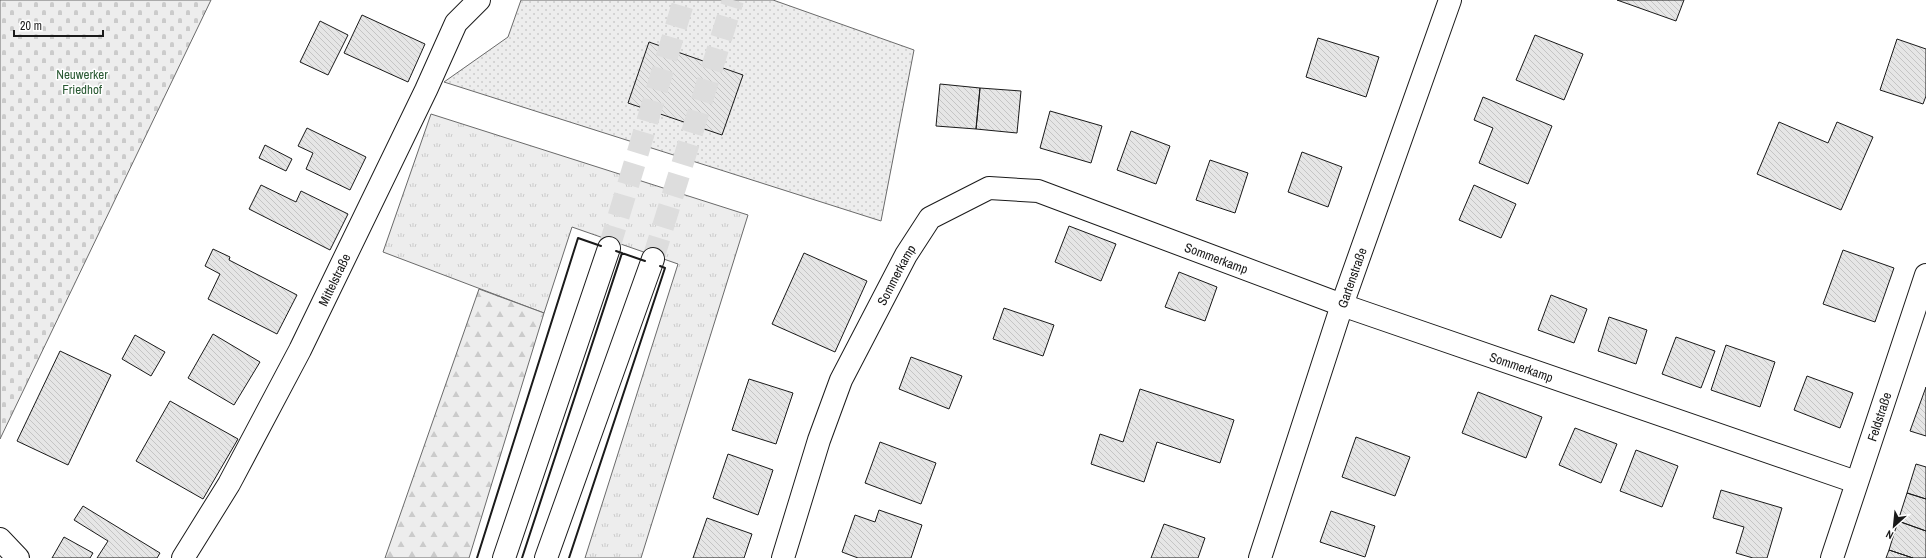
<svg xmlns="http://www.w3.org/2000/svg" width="1926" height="558" viewBox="0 0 1926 558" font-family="'Archivo Narrow',sans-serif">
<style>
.grass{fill:url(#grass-tufts);stroke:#6a6a6a}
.forest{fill:url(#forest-firs);stroke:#6a6a6a}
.cemetery{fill:url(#cemetery-stones);stroke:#6a6a6a}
.park{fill:url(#park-dots);stroke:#6a6a6a}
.building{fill:url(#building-back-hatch);stroke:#1a1a1a}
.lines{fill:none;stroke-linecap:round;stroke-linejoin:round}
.highway-tunnel{stroke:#ddd;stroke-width:22;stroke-dasharray:22 11;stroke-linecap:butt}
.minor-casing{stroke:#1a1a1a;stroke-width:24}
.highway-casing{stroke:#1a1a1a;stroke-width:24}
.minor{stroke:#fff;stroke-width:22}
.highway{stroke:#fff;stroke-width:22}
.wall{stroke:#1a1a1a;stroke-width:2}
.labels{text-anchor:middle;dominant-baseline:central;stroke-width:3;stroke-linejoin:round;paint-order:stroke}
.park-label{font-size:13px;fill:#2b5a34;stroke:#fff}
.street-label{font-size:13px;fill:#1a1a1a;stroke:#fff}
</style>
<defs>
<pattern id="grass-tufts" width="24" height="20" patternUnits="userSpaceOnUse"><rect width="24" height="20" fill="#ededed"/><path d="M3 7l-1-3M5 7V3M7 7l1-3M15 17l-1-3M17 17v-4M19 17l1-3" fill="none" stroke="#cbcbcb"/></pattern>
<pattern id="forest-firs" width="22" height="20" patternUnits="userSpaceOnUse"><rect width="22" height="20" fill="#ededed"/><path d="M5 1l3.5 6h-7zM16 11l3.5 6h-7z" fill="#cbcbcb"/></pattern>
<pattern id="cemetery-stones" width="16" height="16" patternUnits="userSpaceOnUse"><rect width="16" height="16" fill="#ededed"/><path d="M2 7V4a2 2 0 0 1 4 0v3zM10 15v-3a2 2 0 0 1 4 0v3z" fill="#cbcbcb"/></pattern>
<pattern id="park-dots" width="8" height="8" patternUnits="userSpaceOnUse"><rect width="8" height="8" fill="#ededed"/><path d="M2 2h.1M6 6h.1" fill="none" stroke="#cbcbcb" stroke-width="1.8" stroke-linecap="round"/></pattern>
<pattern id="building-back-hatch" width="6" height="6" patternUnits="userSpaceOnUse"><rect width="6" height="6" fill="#e6e6e6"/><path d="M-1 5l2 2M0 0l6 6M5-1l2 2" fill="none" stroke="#c5c5c5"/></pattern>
</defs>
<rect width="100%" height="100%" fill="#fff"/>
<path class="grass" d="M431,114L748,215L641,558H585L678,264L572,227L544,313L383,252Z"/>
<path class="forest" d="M479,289L544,313L469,558H385Z"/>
<path class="cemetery" d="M0,0H211L0,439Z"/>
<path class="park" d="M521,0H773L914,50L881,221L444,82L508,37Z"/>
<path class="building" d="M1617,0H1684L1676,21Z
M362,15L425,44L408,82L344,53Z
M320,21L348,35L328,75L300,62Z
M1535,35L1583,54L1564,100L1516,80Z
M1318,38L1379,57L1366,97L1306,77Z
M1897,39L1926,49V96L1923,104L1880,90Z
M649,42L743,75L722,135L628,103Z
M940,84L980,88L976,129L936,126Z
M980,88L1021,91L1017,133L976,129Z
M1483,97L1552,126L1528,184L1479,163L1493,128L1474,120Z
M1050,111L1102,126L1091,163L1040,148Z
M1779,122L1828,143L1837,122L1873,137L1841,210L1757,174Z
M307,128L366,157L350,190L306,169L313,153L298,146Z
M1131,131L1170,146L1156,184L1117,170Z
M265,145L292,159L286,171L259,158Z
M1302,152L1342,167L1328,207L1288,192Z
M1210,160L1248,173L1235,213L1196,200Z
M261,185L296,202L301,191L348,214L330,250L249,209Z
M1474,185L1516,204L1501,238L1459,220Z
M1069,226L1116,244L1101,281L1055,262Z
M213,249L230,257L229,260L297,295L277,334L208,299L220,274L205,266Z
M1843,250L1894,268L1875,322L1823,304Z
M804,253L867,281L835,352L772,324Z
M1179,272L1217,287L1205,321L1165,307Z
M1551,295L1587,309L1574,343L1538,330Z
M1004,308L1054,325L1043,356L993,339Z
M1609,317L1647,330L1636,364L1598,351Z
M213,334L260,362L234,405L188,378Z
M135,335L165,352L151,376L122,359Z
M1676,337L1715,351L1701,388L1662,374Z
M1726,345L1775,362L1760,407L1711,390Z
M60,351L111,375L68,465L17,441Z
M911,357L962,376L949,409L899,389Z
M1807,376L1853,393L1840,428L1794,410Z
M749,379L793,393L776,444L732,430Z
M1926,387V436L1910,431Z
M1140,389L1234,420L1220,463L1157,442L1144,482L1091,464L1100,434L1123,442Z
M1478,392L1542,417L1526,458L1462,433Z
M170,401L238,439L203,499L136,461Z
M1575,428L1617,444L1601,483L1559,465Z
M1356,437L1410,457L1395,496L1342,477Z
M880,442L936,463L921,504L865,483Z
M1636,450L1678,466L1662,507L1620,491Z
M728,454L773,470L758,515L713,498Z
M1916,464L1926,467V499L1907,493Z
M1721,490L1782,508L1767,558H1753L1736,553L1744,527L1713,518Z
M1907,493L1926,499V531L1898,521Z
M83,506L160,553L157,558H97L108,541L74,520Z
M879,510L922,525L911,558H858L842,552L855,515L875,522Z
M1331,511L1375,526L1365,557L1320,542Z
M707,518L752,534L744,558H693Z
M1898,521L1926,531V558H1913L1889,550Z
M1164,524L1205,538L1198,558H1151Z
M64,537L93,553L90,558H52Z
M1889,550L1913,558H1886Z"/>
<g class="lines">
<path class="highway-tunnel" d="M609,248L684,0
M653,259L733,0"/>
<g class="minor-casing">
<g id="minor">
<path d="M0,539L18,558"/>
<path id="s1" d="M183,558L229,484L300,350L426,90L456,23L479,0"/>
<path id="s2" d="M783,558L819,440L841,380L906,255L930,218L989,188L1038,191L1342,305L1856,482"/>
<path id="s3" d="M1260,558L1342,305L1450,0"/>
<path id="s4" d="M1832,558L1926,275"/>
</g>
</g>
<g class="highway-casing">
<path id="highway" d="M504,558L609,248
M546,558L653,259"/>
</g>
<use href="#minor" class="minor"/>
<use href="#highway" class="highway"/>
<path class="wall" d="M616,251L645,261
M477,558L578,238L601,246
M522,558L622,253
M569,558L665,268L660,266"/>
</g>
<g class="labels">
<g class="park-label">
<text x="82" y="74">Neuwerker<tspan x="82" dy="15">Friedhof</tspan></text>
</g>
<g class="street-label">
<text stroke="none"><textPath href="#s2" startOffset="678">Sommerkamp</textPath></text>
<text stroke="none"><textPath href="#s2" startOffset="306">Sommerkamp</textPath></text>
<text stroke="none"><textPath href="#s3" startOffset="295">Gartenstraße</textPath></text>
<text stroke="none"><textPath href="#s1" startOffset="317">Mittelstraße</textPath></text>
<text stroke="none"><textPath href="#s2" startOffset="1002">Sommerkamp</textPath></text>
<text stroke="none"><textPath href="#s4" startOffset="149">Feldstraße</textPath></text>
</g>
</g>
<g transform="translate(1894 526) rotate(207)" stroke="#ffffff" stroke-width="3" paint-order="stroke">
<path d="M0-3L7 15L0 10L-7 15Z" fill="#1a1a1a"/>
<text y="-6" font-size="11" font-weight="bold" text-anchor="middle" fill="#1a1a1a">N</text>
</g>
<path d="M14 30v6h89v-6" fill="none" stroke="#1a1a1a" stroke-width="2"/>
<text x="20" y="30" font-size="12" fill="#1a1a1a" stroke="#ffffff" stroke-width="3" paint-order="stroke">20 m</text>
</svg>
